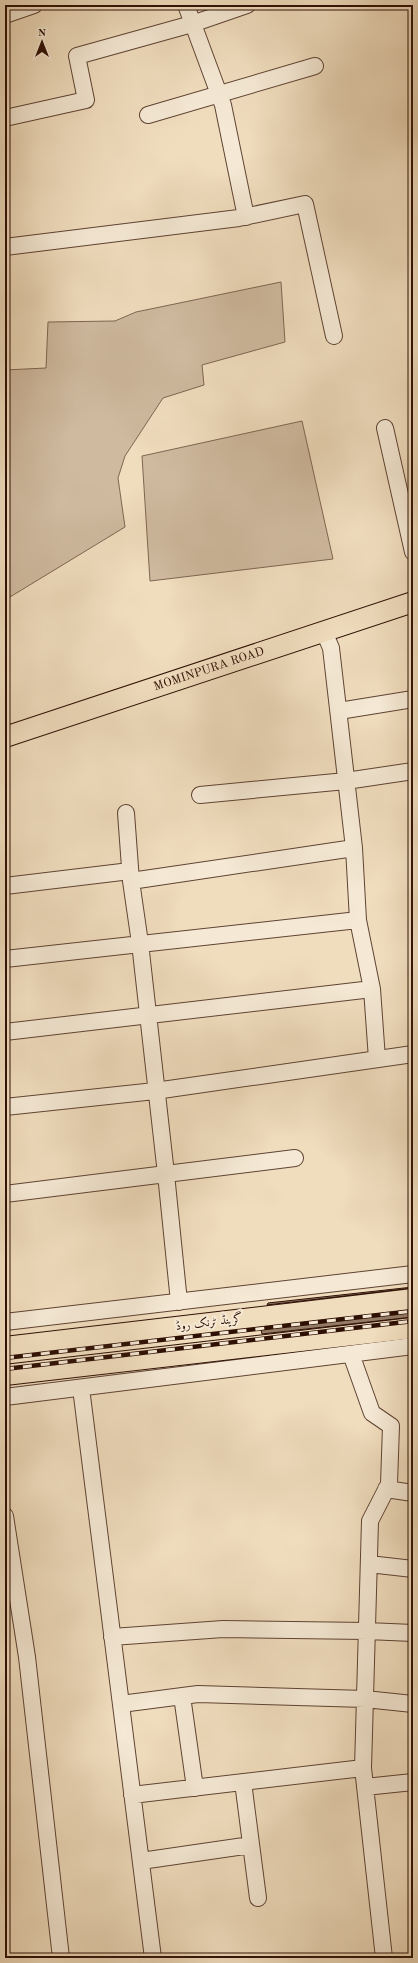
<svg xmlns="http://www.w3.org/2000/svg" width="418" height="1963" viewBox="0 0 418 1963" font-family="'Old Standard TT',Amiri,serif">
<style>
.green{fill:#cfba9f;stroke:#7f6552}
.building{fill:#937b65;stroke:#2f1005}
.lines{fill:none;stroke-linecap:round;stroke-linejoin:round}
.minor-casing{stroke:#5f4333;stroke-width:18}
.major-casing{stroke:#2f1005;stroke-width:22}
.minor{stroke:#f5e9d5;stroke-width:16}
.major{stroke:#f0ddbe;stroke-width:20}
.rail-casing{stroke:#2f1005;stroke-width:4.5}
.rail{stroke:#f5e9d5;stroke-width:3;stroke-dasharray:9;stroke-linecap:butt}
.labels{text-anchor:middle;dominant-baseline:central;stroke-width:4;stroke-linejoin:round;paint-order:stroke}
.street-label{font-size:12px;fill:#2f1005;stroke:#f5e9d5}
</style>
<rect width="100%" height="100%" fill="#f0ddbe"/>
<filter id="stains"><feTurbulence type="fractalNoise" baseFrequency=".005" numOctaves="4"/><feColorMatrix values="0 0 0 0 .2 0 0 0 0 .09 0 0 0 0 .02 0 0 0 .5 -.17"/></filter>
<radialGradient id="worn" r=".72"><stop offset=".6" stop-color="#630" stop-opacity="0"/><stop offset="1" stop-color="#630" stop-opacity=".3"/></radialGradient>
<path class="green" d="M281,282L285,342L202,365L204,385L163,398L125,456L118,478L125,527L5,600V370L46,368L48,322L115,321L136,312Z
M302,421L333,559L150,581L142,456Z"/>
<path class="building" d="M413,1287V1288L267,1305L268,1303Z
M413,1311V1317L262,1334L261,1330V1328Z"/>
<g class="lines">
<g class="minor-casing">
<path id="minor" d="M186,5L223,105L246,217
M5,15L34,5
M148,115L315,66
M5,118L86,100L77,56L192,24L247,5
M5,247L239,218L305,204L334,336
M385,428L413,552
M324,632L331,648L354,848L358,920L372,989L377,1059
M339,711L413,699
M200,795L346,781L413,771
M131,881L354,848
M5,886L130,871
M5,959L358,920
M5,1032L372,989
M5,1107L155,1091L413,1054
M5,1194L166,1174L140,943L131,881L126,813
M179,1302L166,1174L295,1158
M5,1322L413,1274
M351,1354L372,1413L391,1426L389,1484L370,1521L363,1768L384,1958
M81,1388L153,1958
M5,1397L413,1346
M386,1489L413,1493
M5,1516L27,1657L61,1958
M369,1564L413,1569
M112,1637L223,1629L367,1631L413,1633
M182,1696L195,1788
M121,1704L198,1694L365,1699L413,1704
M243,1782L258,1898
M365,1787L413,1782
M132,1795L363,1768
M141,1861L251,1845"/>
</g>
<g class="major-casing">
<g id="major">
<path id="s1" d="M5,737L413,602"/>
<path d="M5,1347L413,1299"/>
<path d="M5,1375L413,1328"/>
</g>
</g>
<use href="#minor" class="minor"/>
<use href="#major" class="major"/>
<g class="rail-casing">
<path id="rail" d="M5,1358L413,1311
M5,1369L413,1321"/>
</g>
<use href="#rail" class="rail"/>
</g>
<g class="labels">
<g class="street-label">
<text stroke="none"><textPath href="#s1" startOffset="215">MOMINPURA ROAD</textPath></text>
<text transform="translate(209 1323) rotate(-7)">گرینڈ ٹرنک روڈ</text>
</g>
</g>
<rect width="418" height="1963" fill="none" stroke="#f0ddbe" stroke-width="20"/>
<rect x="6" y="6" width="406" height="1951" fill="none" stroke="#2f1005" stroke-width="2"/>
<rect x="10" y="10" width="398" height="1943" fill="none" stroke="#2f1005"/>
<g transform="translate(42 42)" stroke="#f5e9d5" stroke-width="3" paint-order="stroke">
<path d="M0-3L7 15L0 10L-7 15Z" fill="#2f1005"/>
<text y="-6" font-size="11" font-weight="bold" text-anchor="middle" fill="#2f1005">N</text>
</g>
<rect width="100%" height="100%" filter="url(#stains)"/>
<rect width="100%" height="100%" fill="url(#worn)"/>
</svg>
